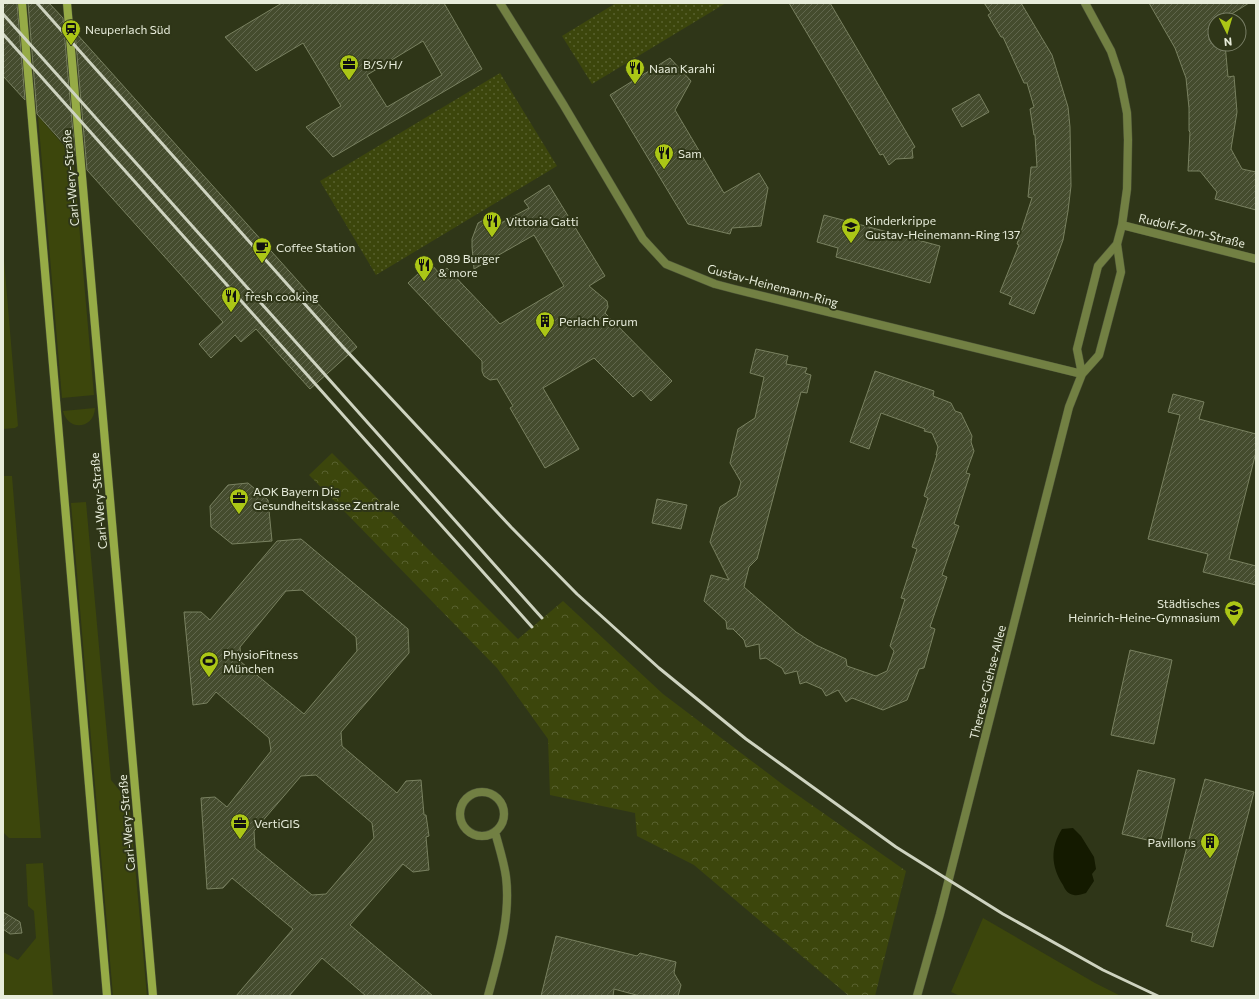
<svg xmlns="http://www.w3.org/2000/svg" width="1259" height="999" viewBox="0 0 1259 999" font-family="Commissioner,sans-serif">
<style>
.grass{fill:#3c460c}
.forest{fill:url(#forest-crowns)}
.park{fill:url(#park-dots)}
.water{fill:#141a00}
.building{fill:url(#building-hatch);stroke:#798160;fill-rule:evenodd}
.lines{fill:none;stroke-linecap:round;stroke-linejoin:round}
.street-casing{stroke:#4c5337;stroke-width:9}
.secondary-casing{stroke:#4c5337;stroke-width:9}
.street{stroke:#728043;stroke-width:8}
.secondary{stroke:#96ab46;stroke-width:8}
.rail{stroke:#ced3c0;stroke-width:3}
.labels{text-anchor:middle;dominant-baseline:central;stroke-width:4;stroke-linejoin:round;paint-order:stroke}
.poi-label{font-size:12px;fill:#e7ecda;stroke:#2f3618;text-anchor:start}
.street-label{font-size:12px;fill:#e7ecda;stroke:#2f3618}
</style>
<defs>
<pattern id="forest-crowns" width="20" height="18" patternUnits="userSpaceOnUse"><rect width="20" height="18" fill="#3c460c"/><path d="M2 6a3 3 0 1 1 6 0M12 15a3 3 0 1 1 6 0" fill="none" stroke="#58612f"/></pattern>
<pattern id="park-dots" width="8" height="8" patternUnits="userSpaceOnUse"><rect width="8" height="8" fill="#3c460c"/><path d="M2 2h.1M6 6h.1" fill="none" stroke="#58612f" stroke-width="1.8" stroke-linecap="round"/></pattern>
<pattern id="building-hatch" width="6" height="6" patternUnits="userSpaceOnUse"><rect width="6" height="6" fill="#454c2e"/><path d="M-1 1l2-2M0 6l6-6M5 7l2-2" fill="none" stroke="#60664c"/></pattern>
</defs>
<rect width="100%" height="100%" fill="#2f3618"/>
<path class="grass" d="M38,116L73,156L94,395L62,398Z
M3,248L18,426L15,428L3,429Z
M95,408C94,429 68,432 63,411Z
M3,476H12L41,838H9L4,833Z
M86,502L111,780L120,791L130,811L147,996H113L71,503Z
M43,863L53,996H3V952L18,960L36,938L34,911L28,906L26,864Z
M983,918L1095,983L1121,996H960L951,992Z"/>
<path class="forest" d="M332,453L518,639L563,601L663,694L786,787L906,871L875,996H849L694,865L637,836L635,813L550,795L548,739L497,668L309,475Z"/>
<path class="park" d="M616,3H726L592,84L562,36Z
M500,73L557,166L376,275L320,181Z"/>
<path class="water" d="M1073,828L1081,836L1094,857L1096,869L1092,874L1094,881L1086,893C1082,894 1077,896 1074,895C1068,894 1065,890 1063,885C1051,866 1050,848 1062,829Z"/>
<path class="building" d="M3,3H17L25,100L3,76Z
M28,3H49L63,18L75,156L37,114Z
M282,3H444L482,69L333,157L306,127L341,106L303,43L256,71L225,37ZM423,41L442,75L387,107L367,75Z
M789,3H830L915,147L912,149L913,158L896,159L889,165L883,154L880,155Z
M984,3H1021L1052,55L1068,107L1070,127L1071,186L1068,211L1063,240L1053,267L1034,314L1009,304L1012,297L1000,292L1019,245L1017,244L1032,198L1028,197L1031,167H1037L1035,135H1034L1030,109L1034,107L1027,83H1024L1003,37H1001L988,15L991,13Z
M1149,3H1249L1222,20H1215V44H1225L1228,77L1234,76L1237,112L1231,149L1242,169L1256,172V210L1215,199L1217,192L1200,171H1188L1190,132L1189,131V108L1186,78L1175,48Z
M75,32L357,347L310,389L256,329L241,342L235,335L211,358L199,344L223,322L87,170Z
M670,58L691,81L675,110L724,193L759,173L768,188L761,226L732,228L730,234L688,224L610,95Z
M979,94L989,112L962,127L952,109Z
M549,185L605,276L589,286L607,301L608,307L605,313L672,381L651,401L641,390L633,397L594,358L543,388L579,449L545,468L510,408L513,406L497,379L490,380L484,376L482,371V361L408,283L430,263L440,274L447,268L500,324L564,286L534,235L474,269L472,247V239L478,223L495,214L501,223L529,208L524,201Z
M824,215L940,246L930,283L836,257L838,248L817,242Z
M756,349L788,356L786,364L807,368L805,373L811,375L807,393L801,392L757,559L749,567L744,587L796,632L816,645L846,659L847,666L876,676L887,671L894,651L890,646L905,599L901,598L917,549L912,547L928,498L924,496L937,455H936L938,447L932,433L924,431L925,429L881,413L869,449L850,442L875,371L934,391L933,396L951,403L955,411L961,413L972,436L971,442L974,451L966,473L970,474L954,524L959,526L942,575L947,577L930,627L935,629L924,668L919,669L907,700L883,710L852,698L846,702L838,690L826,696L822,689L806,682L800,684L797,671L785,674L782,668L775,664L766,658L760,659L759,644L746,647L744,640L733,629H727L726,621L704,601L711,575L729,580L710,542L720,507L737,496L741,482L730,463L738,429L755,418L764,377L750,373Z
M1173,394L1204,402L1199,419L1256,434V452L1229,559L1256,566V585L1203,572L1208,554L1148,539L1180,415L1168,412Z
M248,483L268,500L272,541L232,544L211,527L210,506L228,485Z
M657,499L687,505L681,529L652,523Z
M301,539L408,629L409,653L341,732L342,746L397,793L406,781L421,780L424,815H426L429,836L426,837L429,870L413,872L403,864L350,925L433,996H366L322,958L289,996H236L293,929L232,878L223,888L207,889L201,798L215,797L227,807L271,751L269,738L216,692L207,703L193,705L184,612H201L210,620L277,541ZM302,590L356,637L357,651L304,714L241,662L240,647L286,591ZM316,775L372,823L374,838L326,894L312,895L255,848L254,831L301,776Z
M1130,650L1172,660L1154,744L1111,735Z
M1138,770L1175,779L1160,843L1122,834Z
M1205,779L1254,792L1213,947L1191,941L1193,933L1166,926Z
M3,912L20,922L22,933L10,934L3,929Z
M556,936L637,956L640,953L676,962L674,973L681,985L678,996H640L614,989L613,996H541Z"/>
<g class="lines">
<g class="street-casing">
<path id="street" d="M500,3L563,104L643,239L666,264L715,284L734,289L1082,374
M1122,225L1256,259
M1082,374L1077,349L1098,266L1117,244
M460 814a22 22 0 1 1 44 0a22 22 0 1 1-44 0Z
M488,996C498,958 511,917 506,877C504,862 499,847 495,832
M917,996L940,914L1069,407L1082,374L1099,355L1121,272L1117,244L1122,225L1127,189L1128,140L1127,113L1120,78L1111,51L1085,3"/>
</g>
<g class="secondary-casing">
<path id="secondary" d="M22,3L107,996
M67,3L153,996"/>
</g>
<use href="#street" class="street"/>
<use href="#secondary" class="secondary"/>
<path class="rail" d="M37,3L343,347L511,527L577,594L659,668L746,739L896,847L1003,914L1103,970L1158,996
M3,14L542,618
M3,34L532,627"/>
</g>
<defs>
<g id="station-pin" transform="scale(1)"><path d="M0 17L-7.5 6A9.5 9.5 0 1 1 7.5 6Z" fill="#abc616" stroke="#2f3618"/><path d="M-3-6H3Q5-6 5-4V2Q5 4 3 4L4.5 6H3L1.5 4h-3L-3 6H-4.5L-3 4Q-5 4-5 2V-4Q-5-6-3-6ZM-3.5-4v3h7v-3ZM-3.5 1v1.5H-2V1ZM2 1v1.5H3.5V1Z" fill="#111"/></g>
<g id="office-pin" transform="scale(1)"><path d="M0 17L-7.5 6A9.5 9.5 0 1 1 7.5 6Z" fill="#abc616" stroke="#2f3618"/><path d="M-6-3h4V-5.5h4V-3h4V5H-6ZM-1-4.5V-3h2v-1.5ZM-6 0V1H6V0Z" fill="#111"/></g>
<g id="restaurant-pin" transform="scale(1)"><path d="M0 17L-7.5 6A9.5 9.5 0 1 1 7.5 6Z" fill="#abc616" stroke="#2f3618"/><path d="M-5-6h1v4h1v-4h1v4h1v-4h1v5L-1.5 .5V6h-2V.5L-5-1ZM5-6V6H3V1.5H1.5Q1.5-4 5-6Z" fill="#111"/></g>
<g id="school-pin" transform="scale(1)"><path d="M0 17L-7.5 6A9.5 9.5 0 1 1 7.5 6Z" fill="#abc616" stroke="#2f3618"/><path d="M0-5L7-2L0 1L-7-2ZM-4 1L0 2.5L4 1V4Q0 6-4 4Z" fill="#111"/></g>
<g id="cafe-pin" transform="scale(1)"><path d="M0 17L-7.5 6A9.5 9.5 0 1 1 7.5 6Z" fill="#abc616" stroke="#2f3618"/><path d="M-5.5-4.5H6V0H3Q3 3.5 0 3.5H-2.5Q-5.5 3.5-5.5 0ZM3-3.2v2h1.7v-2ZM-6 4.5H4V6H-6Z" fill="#111"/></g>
<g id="building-pin" transform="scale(1)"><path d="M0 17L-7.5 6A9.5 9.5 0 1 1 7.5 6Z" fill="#abc616" stroke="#2f3618"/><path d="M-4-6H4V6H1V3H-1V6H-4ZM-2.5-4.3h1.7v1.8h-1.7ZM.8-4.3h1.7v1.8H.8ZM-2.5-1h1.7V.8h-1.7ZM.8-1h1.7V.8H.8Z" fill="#111"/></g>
<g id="stadium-pin" transform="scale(1)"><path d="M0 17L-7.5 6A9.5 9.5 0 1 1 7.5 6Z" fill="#abc616" stroke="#2f3618"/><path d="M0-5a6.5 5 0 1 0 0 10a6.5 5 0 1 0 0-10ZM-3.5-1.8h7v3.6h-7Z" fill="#111"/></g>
</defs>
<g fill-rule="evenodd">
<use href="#station-pin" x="71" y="29"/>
<use href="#office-pin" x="349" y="64"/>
<use href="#restaurant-pin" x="635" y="68"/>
<use href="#restaurant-pin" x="664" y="153"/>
<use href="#restaurant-pin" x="492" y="221"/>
<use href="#school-pin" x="851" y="227"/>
<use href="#cafe-pin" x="262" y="247"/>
<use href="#restaurant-pin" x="424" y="265"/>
<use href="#restaurant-pin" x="231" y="296"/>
<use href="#building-pin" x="545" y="321"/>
<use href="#office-pin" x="239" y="498"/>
<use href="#school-pin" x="1234" y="610"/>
<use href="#stadium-pin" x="209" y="661"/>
<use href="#office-pin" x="240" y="823"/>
<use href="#building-pin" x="1210" y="842"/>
</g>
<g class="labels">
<g class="poi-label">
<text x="85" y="29">Neuperlach Süd</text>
<text x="363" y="64">B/S/H/</text>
<text x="649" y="68">Naan Karahi</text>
<text x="678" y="153">Sam</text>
<text x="865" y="220">Kinderkrippe<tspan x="865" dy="14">Gustav-Heinemann-Ring 137</tspan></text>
<text x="506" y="221">Vittoria Gatti</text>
<text x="276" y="247">Coffee Station</text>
<text x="438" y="258">089 Burger<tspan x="438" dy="14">&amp; more</tspan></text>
<text x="245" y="296">fresh cooking</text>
<text x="559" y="321">Perlach Forum</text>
<text x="253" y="491">AOK Bayern Die<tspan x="253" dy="14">Gesundheitskasse Zentrale</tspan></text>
<text x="1220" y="603" text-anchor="end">Städtisches<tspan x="1220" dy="14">Heinrich-Heine-Gymnasium</tspan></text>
<text x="223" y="654">PhysioFitness<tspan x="223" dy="14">München</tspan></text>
<text x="254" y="823">VertiGIS</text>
<text x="1196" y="842" text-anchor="end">Pavillons</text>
</g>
<g class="street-label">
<text transform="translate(70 178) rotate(-95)">Carl-Wery-Straße</text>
<text transform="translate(1192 230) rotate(14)">Rudolf-Zorn-Straße</text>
<text transform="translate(773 285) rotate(15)">Gustav-Heinemann-Ring</text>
<text transform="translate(98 501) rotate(-95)">Carl-Wery-Straße</text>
<text transform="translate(987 682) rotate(-76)">Therese-Giehse-Allee</text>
<text transform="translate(126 823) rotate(-95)">Carl-Wery-Straße</text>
</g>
</g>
<rect width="1259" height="999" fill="none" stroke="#e7ecda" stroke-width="8"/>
<g transform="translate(1227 32) rotate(175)"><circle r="19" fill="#2f3618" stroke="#797f66"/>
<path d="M0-3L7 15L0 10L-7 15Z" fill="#abc616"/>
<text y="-6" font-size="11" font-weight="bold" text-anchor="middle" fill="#e7ecda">N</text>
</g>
</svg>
